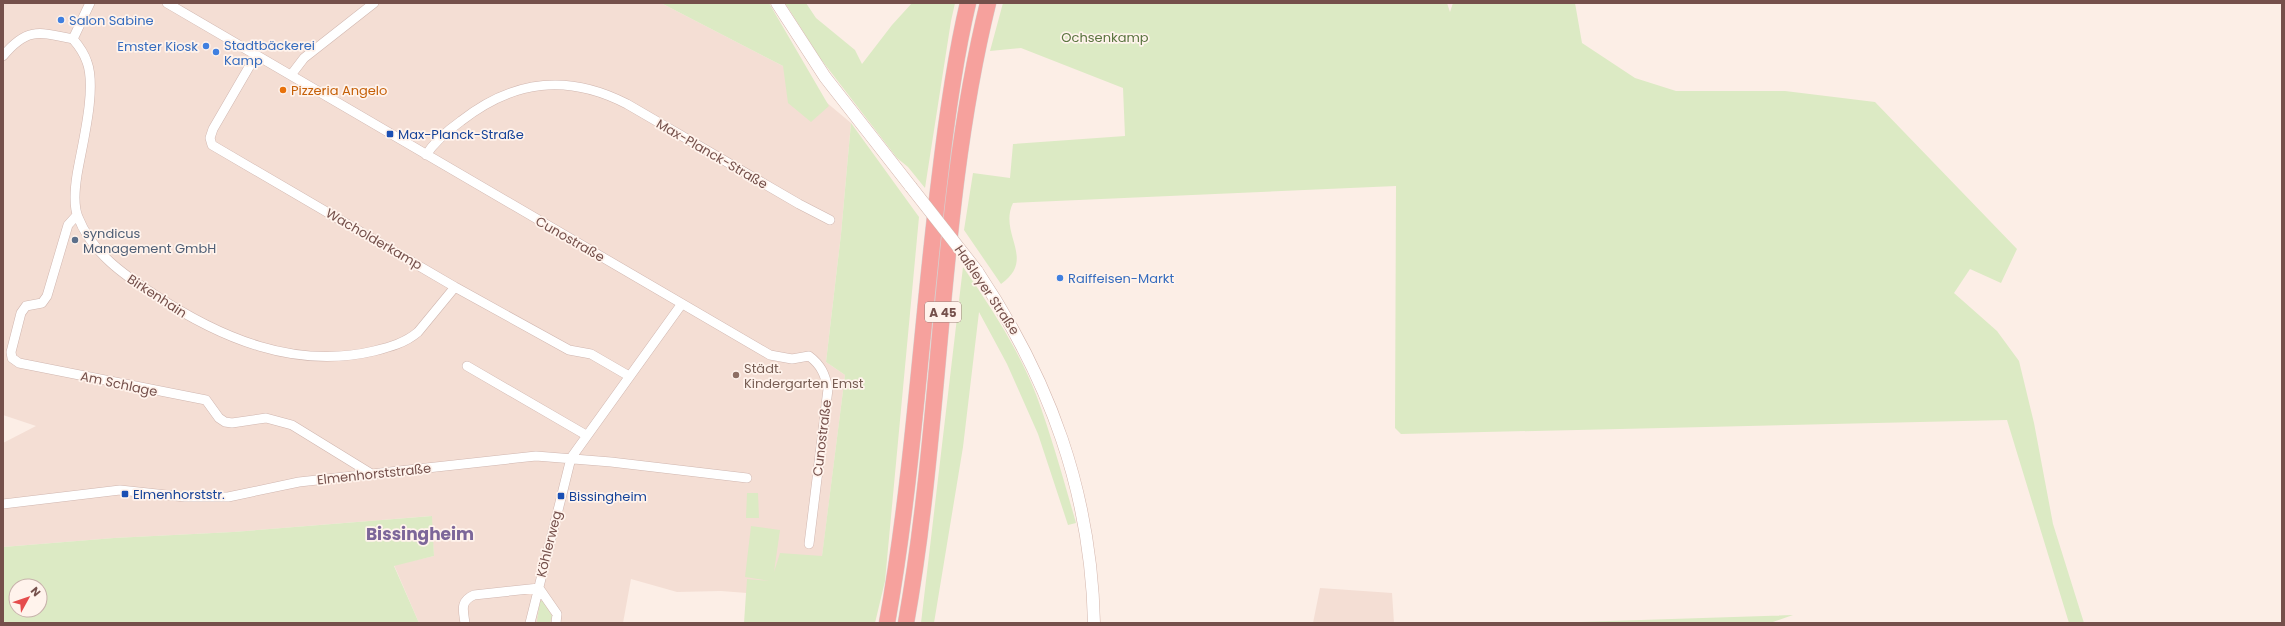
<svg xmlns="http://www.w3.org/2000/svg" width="2285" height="626" viewBox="0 0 2285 626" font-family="Poppins,sans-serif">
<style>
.residential{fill:#f4ded4}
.green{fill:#dceac4;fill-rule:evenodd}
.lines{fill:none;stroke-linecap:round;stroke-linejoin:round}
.street-casing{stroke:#d0b6af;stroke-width:10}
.secondary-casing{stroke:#d3b5ac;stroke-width:13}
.highway-casing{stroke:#d8cecd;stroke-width:17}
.street{stroke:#fff;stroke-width:9}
.secondary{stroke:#fff;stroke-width:12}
.highway{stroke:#f6a19d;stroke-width:16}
.secondary-bridge-casing{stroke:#d3b5ac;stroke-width:13;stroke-linecap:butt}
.secondary-bridge{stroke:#fff;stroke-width:12}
.shop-dot{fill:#3f7fe0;stroke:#fff3ec;stroke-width:1.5}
.food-dot{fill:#e8710a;stroke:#fff3ec;stroke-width:1.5}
.transit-dot{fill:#1a4fb4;stroke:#fff3ec;stroke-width:1.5}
.service-dot{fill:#5c6f8a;stroke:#fff3ec;stroke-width:1.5}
.education-dot{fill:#8d6e63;stroke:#fff3ec;stroke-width:1.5}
.labels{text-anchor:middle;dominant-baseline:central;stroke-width:3.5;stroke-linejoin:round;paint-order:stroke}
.shield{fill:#fff3ec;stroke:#9e817b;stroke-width:1}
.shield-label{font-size:12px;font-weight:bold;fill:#75504b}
.shop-label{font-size:13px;fill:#366cbe;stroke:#fff3ec;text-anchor:start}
.park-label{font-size:13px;fill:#5b7540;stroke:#fff3ec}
.food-label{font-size:13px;fill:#c56008;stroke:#fff3ec;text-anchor:start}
.transit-label{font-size:13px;fill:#164399;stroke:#fff3ec;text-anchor:start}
.street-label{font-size:13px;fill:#75504b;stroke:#fff3ec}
.service-label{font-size:13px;fill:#4e5e75;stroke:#fff3ec;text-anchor:start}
.education-label{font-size:13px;fill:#785e54;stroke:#fff3ec;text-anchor:start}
.district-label{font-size:17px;font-weight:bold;fill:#7c6699;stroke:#fff3ec}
</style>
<rect width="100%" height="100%" fill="#fceee6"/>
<path class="residential" d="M3,3H661L783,66L851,123L841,234L826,362L845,375L822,557L772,582L747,580V593L721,591L677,592L631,579L623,623H419L394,565L434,556L431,516L233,532L114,538L3,547V443L36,426L3,415Z
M1320,588L1392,593L1394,623H1313Z"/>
<path class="green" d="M661,3H769L829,106L811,122L788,103L783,66Z
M785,3H806L816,18L855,50L862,64L892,25L912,3H955L951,21L925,188L908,167L897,158L820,58Z
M1003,3H1447L1450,12L1453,3H1575L1582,43L1635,78L1676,91H1785L1875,102L2017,249L2001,283L1970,269L1954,293L1997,331L2019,361L2034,423L2053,524L2084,623H2069L2007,420L1401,434L1395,428L1396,186L1013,203C998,234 1037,259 1001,284L964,230L973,173L1010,178L1013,144L1125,136L1123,88L1021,48L990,51Z
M851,123L919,217L885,581L875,623H744L747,579L770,581L745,577L751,526L780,530L774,572L780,553L822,556L845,375L826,362L841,234Z
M963,267C991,307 1019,350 1037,397C1052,438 1064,481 1076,523L1068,525L1038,434L1007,364L979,312L963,447L934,623H921Z
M747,493H758L759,518H746Z
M432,516L434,556L394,566L419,623H3V547L114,538L233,532ZM16,586H40V610H16Z
M540,601H543L552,616L550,623H538L537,621Z
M1793,615L1770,623H1548Z"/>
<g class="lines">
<g class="street-casing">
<path id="street" d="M167,3L770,355L792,359L809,356C821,365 825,374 828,389L809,544
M73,39C79,46 84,53 87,62C97,89 82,145 77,175C75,188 73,205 78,217C92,253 124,275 155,295C220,338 295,370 374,351C390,347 405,343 418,332L455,287
M73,39L90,3
M256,55L213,129L210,138L212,145L455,287L569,350L591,354L629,376
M3,56C27,27 39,32 73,39
M291,75L304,58L374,3
M426,155C435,141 447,131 461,121C513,80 567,73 627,104L799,204L830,220
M77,215L68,225L47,296L42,303L26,306L21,313L11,352L12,358L19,363L206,400L219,418L225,422L232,423L266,418L292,425L370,473
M467,366L586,435
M3,504L120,490L185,497H228L299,482L536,456L611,462L747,478
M539,588L557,614L556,623
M465,623C463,610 460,601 474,595L539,588
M530,623L571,458L681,305"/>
</g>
<g class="secondary-casing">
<path id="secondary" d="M777,3L825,77L911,187
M977,271C1050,380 1091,492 1094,623"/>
</g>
<g class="highway-casing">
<path id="highway" d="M887,623C913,478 921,329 939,183C946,123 954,62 968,3
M906,623C943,418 938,206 988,3"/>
</g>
<use href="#street" class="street"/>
<use href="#secondary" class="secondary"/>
<use href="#highway" class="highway"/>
<g class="secondary-bridge-casing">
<path id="secondary-bridge" d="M911,187L977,271"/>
</g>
<use href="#secondary-bridge" class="secondary-bridge"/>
</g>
<g class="shop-dot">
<circle cx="61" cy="20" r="4"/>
<circle cx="206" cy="46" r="4"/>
<circle cx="216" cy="52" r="4"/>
<circle cx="1060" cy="278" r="4"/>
</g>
<circle class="food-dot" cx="283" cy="90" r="4"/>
<g class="transit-dot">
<rect x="386" y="130" width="8" height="8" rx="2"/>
<rect x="121" y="490" width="8" height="8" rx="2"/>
<rect x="557" y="492" width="8" height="8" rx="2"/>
</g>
<circle class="service-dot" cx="75" cy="240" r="4"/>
<circle class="education-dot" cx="736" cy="375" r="4"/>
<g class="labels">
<rect class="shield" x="925" y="302" width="36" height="20" rx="3"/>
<g class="shield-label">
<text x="943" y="312">A 45</text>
</g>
<g class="shop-label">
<text x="69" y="20">Salon Sabine</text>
<text x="224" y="45">Stadtbäckerei<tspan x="224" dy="15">Kamp</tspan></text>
<text x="198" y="46" text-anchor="end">Emster Kiosk</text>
<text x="1068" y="278">Raiffeisen-Markt</text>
</g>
<g class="park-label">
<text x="1105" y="37">Ochsenkamp</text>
</g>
<g class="food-label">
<text x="291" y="90">Pizzeria Angelo</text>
</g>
<g class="transit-label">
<text x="398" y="134">Max-Planck-Straße</text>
<text x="133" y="494">Elmenhorststr.</text>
<text x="569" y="496">Bissingheim</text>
</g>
<g class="street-label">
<text transform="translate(712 154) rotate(30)">Max-Planck-Straße</text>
<text transform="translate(374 239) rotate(30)">Wacholderkamp</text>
<text transform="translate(570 239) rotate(30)">Cunostraße</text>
<text transform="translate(987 290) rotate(56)">Haßleyer Straße</text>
<text transform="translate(157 296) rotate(33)">Birkenhain</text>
<text transform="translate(119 384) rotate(12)">Am Schlage</text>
<text transform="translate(822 438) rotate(-83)">Cunostraße</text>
<text transform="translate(374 474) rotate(-6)">Elmenhorststraße</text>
<text transform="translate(549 544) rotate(-76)">Köhlerweg</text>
</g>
<g class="service-label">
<text x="83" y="233">syndicus<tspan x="83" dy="15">Management GmbH</tspan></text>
</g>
<g class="education-label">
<text x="744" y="368">Städt.<tspan x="744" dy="15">Kindergarten Emst</tspan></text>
</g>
<g class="district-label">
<text x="420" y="534">Bissingheim</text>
</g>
</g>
<rect width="2285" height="626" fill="none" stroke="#75504b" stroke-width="8"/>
<g transform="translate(28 598) rotate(50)"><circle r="19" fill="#fff3ec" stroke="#c8b2ac"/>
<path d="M0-3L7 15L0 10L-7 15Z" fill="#e54c4c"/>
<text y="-6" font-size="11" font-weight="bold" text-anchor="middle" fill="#75504b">N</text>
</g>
</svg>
